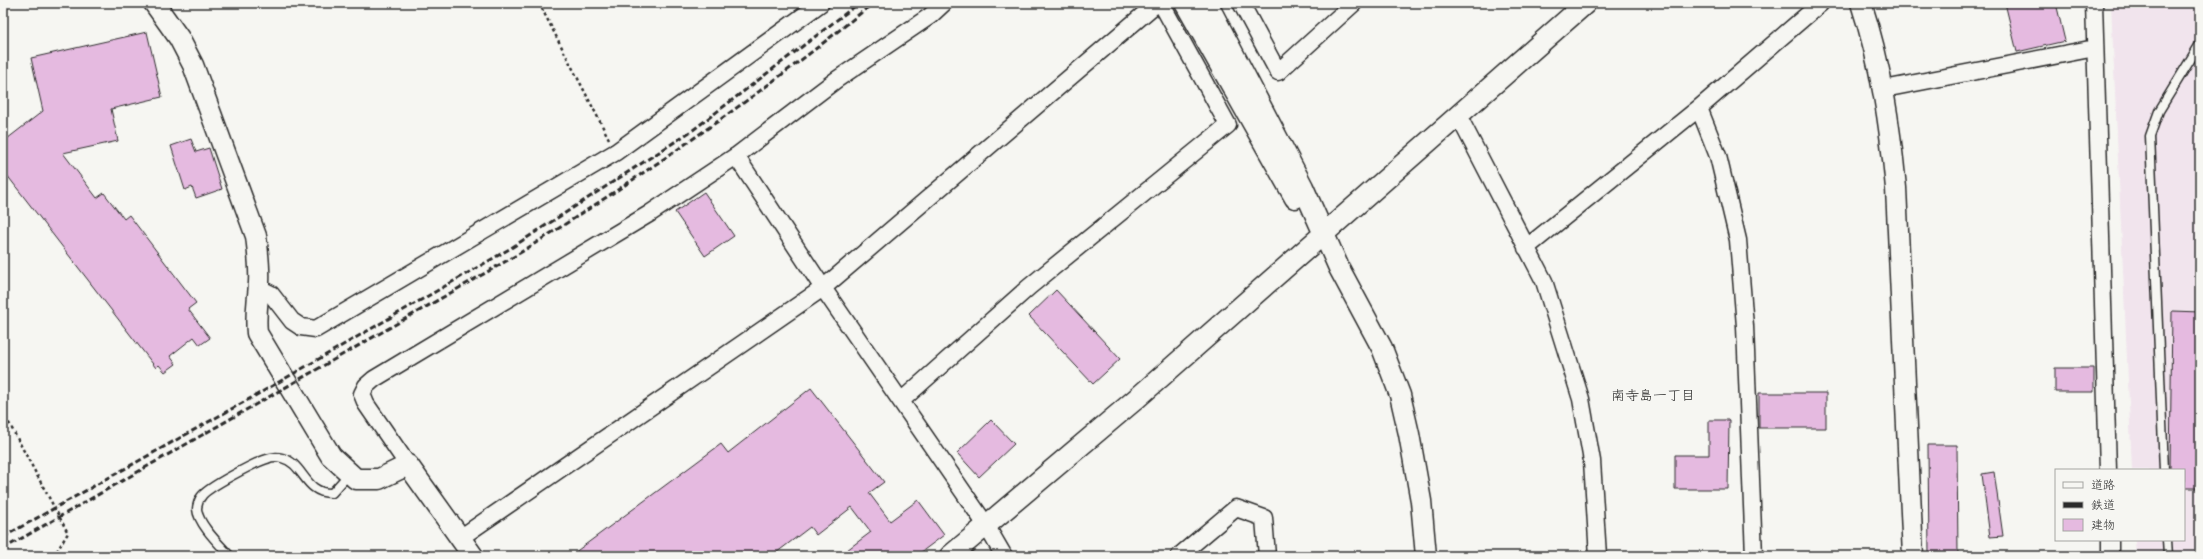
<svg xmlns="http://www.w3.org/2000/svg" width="2203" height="559" viewBox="0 0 2203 559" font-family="'Gochi Hand','Klee One',sans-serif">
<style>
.built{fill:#f1e4ed}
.building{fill:#e5bae0;stroke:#2b2b2b}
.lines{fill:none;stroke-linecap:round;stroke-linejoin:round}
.service-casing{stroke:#2b2b2b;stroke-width:11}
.minor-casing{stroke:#2b2b2b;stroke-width:19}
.tertiary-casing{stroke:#2b2b2b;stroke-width:23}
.path{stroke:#2b2b2b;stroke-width:2.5;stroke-dasharray:3 3;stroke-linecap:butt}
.service{stroke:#f6f6f2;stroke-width:8}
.minor{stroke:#f6f6f2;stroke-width:16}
.tertiary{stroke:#f6f6f2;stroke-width:20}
.rail{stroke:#2b2b2b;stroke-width:3;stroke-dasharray:6 3;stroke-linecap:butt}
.labels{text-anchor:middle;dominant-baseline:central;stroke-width:3.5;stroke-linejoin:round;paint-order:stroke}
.neighbourhood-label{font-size:14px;fill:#2b2b2b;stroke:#f6f6f2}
</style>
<rect width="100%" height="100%" fill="#f6f6f2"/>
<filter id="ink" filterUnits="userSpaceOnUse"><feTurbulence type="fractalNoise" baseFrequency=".025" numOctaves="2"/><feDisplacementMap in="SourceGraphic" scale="8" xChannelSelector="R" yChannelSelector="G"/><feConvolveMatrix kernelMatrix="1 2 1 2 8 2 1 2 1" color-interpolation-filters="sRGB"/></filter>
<g filter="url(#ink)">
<path class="built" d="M2111,3H2200V556H2136L2135,540H2184V470H2132Z"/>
<path class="building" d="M2005,3H2056L2065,41L2017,52Z
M147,32L162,97L111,109L118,141L63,153L97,198L104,193L124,219L129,215L196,303L188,309L210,338L200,345L194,337L170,356L176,364L165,372L159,365L156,368L3,170V142L43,111L31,58Z
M191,139L196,152L209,148L222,189L196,198L192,187L185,190L171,146Z
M704,192L734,236L705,256L675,212Z
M1056,290L1120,359L1093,384L1029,316Z
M2172,311L2200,312V488H2184V470H2170Z
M2055,368H2094V392H2055Z
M811,388L884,482L869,493L890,521L918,500L944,535L916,556H839L871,532L852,507L816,535L810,527L772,556H570L721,444L728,453Z
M1759,393H1826V428H1759Z
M991,420L1014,444L979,477L957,453Z
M1709,420H1729L1728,489H1675V455H1709Z
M1928,445H1957L1958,556H1929Z
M1994,472L2003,536L1990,537L1982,474Z"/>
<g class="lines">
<g class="service-casing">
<path id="service" d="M2164,470L2150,136L2159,111L2200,44
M2167,540L2168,556
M230,556C220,545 198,524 197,509C197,506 199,499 201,497C206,488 256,462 267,459C271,457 278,457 282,458C304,463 304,494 332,493L349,474"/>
</g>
<g class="minor-casing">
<path id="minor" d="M1241,3L1278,72L1354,3
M2094,3L2108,470
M1884,89L2095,48
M1699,108L1718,156L1738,240L1745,326L1754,556
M1458,115L1544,281L1581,399L1592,461L1598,556
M736,156L823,288L986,525L1004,556
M1526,248L1699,108L1821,3
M259,288L271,294L292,321L301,327L316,329L616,152L821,3
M901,401L1029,287L1228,125L1161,3
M408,465L366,404L362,394L366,386L374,379L649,214L736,156L836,80L930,16L944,3
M460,538L823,288L1157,3
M2110,540V556
M1179,556L1236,508L1264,518L1267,556"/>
</g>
<g class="tertiary-casing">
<path id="tertiary" d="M154,3L179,38L193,65L256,236C258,252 260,267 259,283C258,301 255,314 257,333L331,456L356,479H379L408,465L473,556
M1185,3L1295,198
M1207,3L1303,187L1339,268L1382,348L1400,395L1409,434L1421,501L1426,556
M1861,3C1881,64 1890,125 1896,188L1913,556
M950,556L1136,399L1586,3"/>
</g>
<path class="path" d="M539,3L609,139
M3,412L68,533L54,556"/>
<use href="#service" class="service"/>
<use href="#minor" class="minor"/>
<use href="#tertiary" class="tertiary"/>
<path class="rail" d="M3,537L260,393L511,248L693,130L859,3
M3,549L515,256C639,178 760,96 873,3"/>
</g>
</g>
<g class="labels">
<g class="neighbourhood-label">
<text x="1653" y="397">南寺島一丁目</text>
</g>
</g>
<rect width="2203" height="559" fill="none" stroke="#f6f6f2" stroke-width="16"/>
<rect x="8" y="8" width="2187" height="543" fill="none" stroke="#2b2b2b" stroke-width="1.5" filter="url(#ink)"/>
<rect x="2055" y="469" width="130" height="72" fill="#f6f6f2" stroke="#a5a5a2"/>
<rect x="2063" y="482" width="20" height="6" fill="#f6f6f2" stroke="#a5a5a2"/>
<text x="2091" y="489" font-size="12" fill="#2b2b2b">道路</text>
<rect x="2063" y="502" width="20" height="6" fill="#2b2b2b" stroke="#a5a5a2"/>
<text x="2091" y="509" font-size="12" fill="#2b2b2b">鉄道</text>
<rect x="2063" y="519" width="20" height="12" fill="#e5bae0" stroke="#a5a5a2"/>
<text x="2091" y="529" font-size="12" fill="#2b2b2b">建物</text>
</svg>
